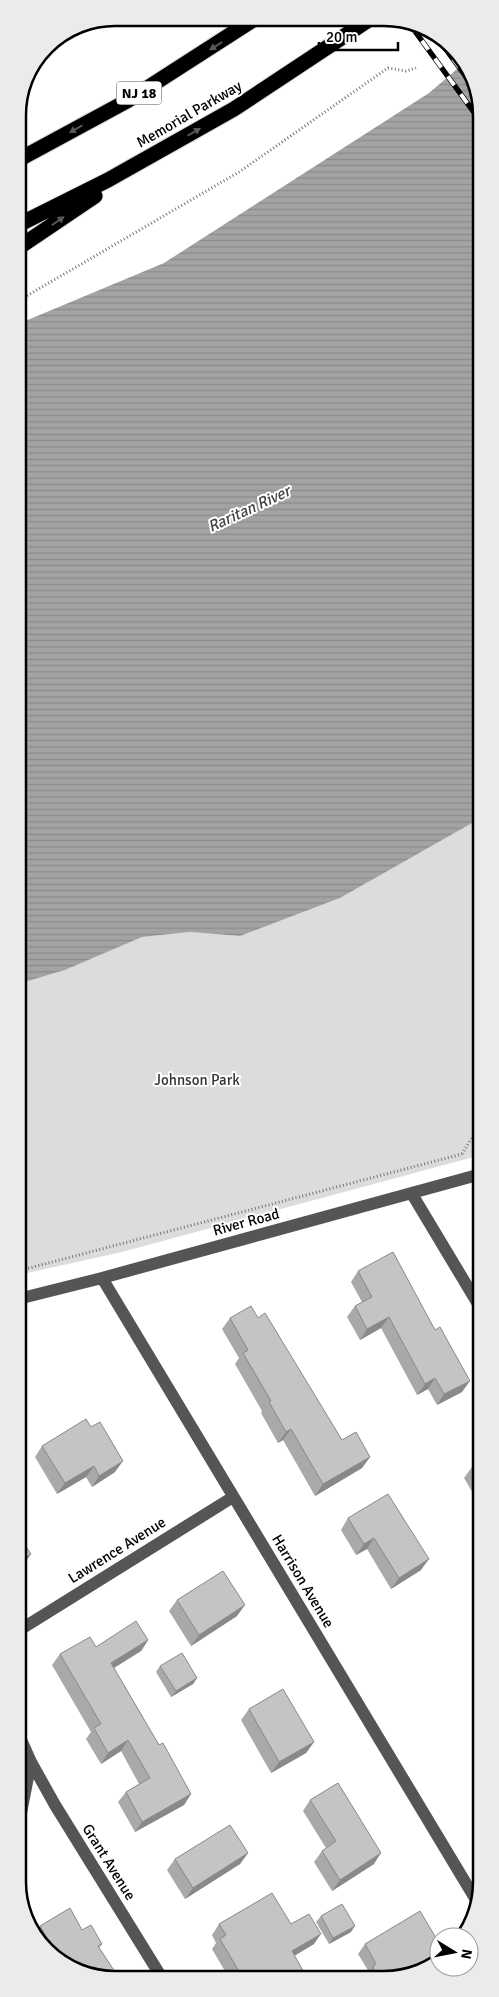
<svg xmlns="http://www.w3.org/2000/svg" width="499" height="1997" viewBox="0 0 499 1997" font-family="Signika,sans-serif">
<style>
.green{fill:#dcdcdc}
.water{fill:url(#water-rules)}
.lines{fill:none;stroke-linecap:round;stroke-linejoin:round}
.highway-casing{stroke:#dbdbdb;stroke-width:17}
.path{stroke:#777;stroke-width:3;stroke-dasharray:1 2.5;stroke-linecap:butt}
.minor{stroke:#555;stroke-width:12}
.highway{stroke:#000;stroke-width:15}
.rail-casing{stroke:#000;stroke-width:5.5}
.rail{stroke:#fff;stroke-width:4;stroke-dasharray:11;stroke-linecap:butt}
.wall{fill:#a9a9a9}
.shaded-wall{fill:#898989}
.building{fill:#c4c4c4;stroke:#898989}
.oneway{fill:#595959}
.labels{text-anchor:middle;dominant-baseline:central;stroke-width:4;stroke-linejoin:round;paint-order:stroke}
.shield{fill:#fff;stroke:#4c4c4c;stroke-width:1}
.shield-label{font-size:14px;font-weight:bold;fill:#000}
.street-label{font-size:15px;fill:#000;stroke:#fff}
.park-label{font-size:15px;fill:#333;stroke:#fff}
.water-label{font-size:16px;font-style:italic;fill:#444;stroke:#fff}
.rim{fill:none;stroke:#000;stroke-width:2.5}
</style>
<defs>
<pattern id="water-rules" width="6" height="5" patternUnits="userSpaceOnUse" patternTransform="scale(1.25)"><rect width="6" height="5" fill="#a3a3a3"/><path d="M0 2.5h6" fill="none" stroke="#8b8b8b"/></pattern>
</defs>
<rect width="100%" height="100%" fill="#fff"/>
<path class="green" d="M481,818V1155L122,1252L18,1275V984L65,970L141,937L190,932L240,936L340,898Z"/>
<path class="water" d="M463,64L481,102V818L340,898L240,936L190,932L142,937L65,970L18,984V324L164,263L429,93Z"/>
<g class="lines">
<g class="highway-casing">
<path id="highway" d="M18,160L127,101L256,18
M18,225L108,180L234,109L370,19
M18,248L95,196"/>
</g>
<path class="path" d="M18,301L239,172L388,68L406,71L416,68
M462,1154L481,1123
M18,1271L462,1154"/>
<path class="minor" d="M412,1194L481,1309
M102,1278L476,1900
M18,1299L102,1278L481,1174
M18,1631L233,1497
M18,1733L31,1762L18,1828
M31,1762L55,1805L162,1978"/>
<use href="#highway" class="highway"/>
<g class="rail-casing">
<path id="rail" d="M409,23L481,122
M440,41L473,86"/>
</g>
<use href="#rail" class="rail"/>
</g>
<path class="wall" d="M358,1271L462,1392L437,1405L428,1389L417,1395L381,1328L360,1340L347,1317L355,1306L362,1302L351,1282Z
M230,1318H258L342,1440L370,1457L362,1468L315,1496L283,1440L278,1443L261,1413L262,1411L235,1364L239,1358L222,1329Z
M91,1427L115,1472L92,1487L86,1477L57,1494L35,1457L42,1446Z
M481,1462V1507L464,1478L472,1467Z
M348,1518L421,1570L391,1589L367,1549L356,1555L341,1530Z
M177,1600L237,1616L191,1646L169,1611Z
M148,1640L141,1651L114,1668L159,1745L191,1794L184,1805L135,1832L118,1802L126,1792L139,1784L121,1751L101,1764L86,1739L91,1732L52,1665L60,1654L96,1647Z
M160,1666L197,1678L193,1684L171,1697L156,1672Z
M249,1709L314,1742L306,1753L271,1773L241,1720Z
M310,1800L374,1864L332,1891L314,1862L322,1851L326,1848L303,1811Z
M248,1853L240,1864L185,1899L167,1870L175,1859Z
M321,1916L351,1932L329,1944L316,1922Z
M219,1924H291L314,1944L294,1956L307,1978H229L212,1949L216,1943L212,1935Z
M40,1926L82,1930L102,1944L99,1948L42,1946L36,1932Z
M439,1943L369,1972L358,1954L365,1944Z"/>
<path class="shaded-wall" d="M389,1317L381,1328L360,1340L367,1329Z
M435,1378L428,1389L417,1395L425,1384Z
M470,1381L462,1392L437,1405L444,1394Z
M291,1429L283,1440L278,1443L286,1432Z
M370,1457L362,1468L315,1496L323,1484Z
M123,1461L115,1472L92,1487L99,1476Z
M94,1466L86,1477L57,1494L65,1483Z
M374,1538L367,1549L356,1555L364,1544Z
M31,1554L20,1570L18,1571V1562Z
M429,1559L421,1570L391,1589L399,1578Z
M245,1605L237,1616L191,1646L199,1635Z
M148,1640L141,1651L104,1674L111,1663Z
M197,1678L193,1684L171,1697L176,1691Z
M128,1740L121,1751L101,1764L108,1753Z
M314,1742L306,1753L271,1773L279,1762Z
M191,1794L184,1805L135,1832L142,1822Z
M248,1853L240,1864L185,1899L193,1888Z
M381,1853L374,1864L332,1891L340,1880Z
M355,1926L351,1932L329,1944L333,1938Z
M321,1934L314,1944L284,1962L292,1951Z"/>
<path class="building" d="M393,1252L435,1330L440,1327L470,1381L444,1394L435,1378L425,1384L389,1317L367,1329L355,1306L372,1297L358,1271Z
M251,1306L258,1318L265,1313L342,1440L356,1432L370,1457L323,1484L291,1429L286,1432L269,1402L271,1401L243,1353L248,1350L230,1318Z
M86,1419L91,1427L100,1422L123,1461L99,1476L94,1466L65,1483L42,1446Z
M481,1462V1483L472,1467Z
M388,1494L429,1559L399,1578L374,1538L364,1544L348,1518Z
M18,1535L31,1554L18,1562Z
M223,1571L245,1605L199,1635L177,1600Z
M136,1621L148,1640L111,1663L159,1745L163,1743L191,1794L142,1822L126,1792L150,1778L128,1740L108,1753L94,1728L101,1724L60,1654L90,1637L96,1647Z
M182,1653L197,1678L176,1691L160,1666Z
M283,1689L314,1742L279,1762L249,1709Z
M338,1783L381,1853L340,1880L322,1851L336,1841L310,1800Z
M230,1825L248,1853L193,1888L175,1859Z
M272,1893L291,1924L309,1914L321,1934L292,1951L307,1978H243L220,1939L226,1935L219,1924Z
M342,1904L355,1926L333,1938L321,1916Z
M70,1908L82,1930L91,1925L102,1944L98,1946L119,1978H96L42,1946L41,1944L48,1940L40,1926Z
M420,1911L439,1943V1956L397,1979L358,1978L374,1969L373,1966L376,1964L365,1944Z"/>
<defs><path id="oneway-solid" d="M-6-.8H1V-3.2L6.5 0L1 3.2V.8H-6Z" transform="scale(1.25)"/></defs>
<g class="oneway">
<use href="#oneway-solid" transform="translate(216 46) rotate(148)"/>
<use href="#oneway-solid" transform="translate(76 129) rotate(150)"/>
<use href="#oneway-solid" transform="translate(194 132) rotate(-30)"/>
<use href="#oneway-solid" transform="translate(58 221) rotate(-35)"/>
</g>
<g class="labels">
<rect class="shield" x="116.5" y="81.5" width="45" height="23" rx="4"/>
<g class="shield-label">
<text x="139" y="93">NJ 18</text>
</g>
<g class="street-label">
<text transform="translate(189 114) rotate(-30)">Memorial Parkway</text>
<text transform="translate(246 1222) rotate(-15)">River Road</text>
<text transform="translate(117 1550) rotate(-32)">Lawrence Avenue</text>
<text transform="translate(303 1581) rotate(59)">Harrison Avenue</text>
<text transform="translate(109 1862) rotate(58)">Grant Avenue</text>
</g>
<g class="park-label">
<text x="197" y="1080">Johnson Park</text>
</g>
<g class="water-label">
<text transform="translate(249 509) rotate(-25)">Raritan River</text>
</g>
</g>
<path d="M0 0H499V1997H0ZM115 26H384A89 89 0 0 1 473 115V1882A89 89 0 0 1 384 1971H115A89 89 0 0 1 26 1882V115A89 89 0 0 1 115 26Z" fill="#ebebeb" fill-rule="evenodd"/>
<path class="rim" d="M115 26H384A89 89 0 0 1 473 115V1882A89 89 0 0 1 384 1971H115A89 89 0 0 1 26 1882V115A89 89 0 0 1 115 26Z"/>
<g transform="translate(454 1952) rotate(100)"><circle r="24" fill="#ffffff" stroke="#999999"/>
<path d="M0-4L9 19L0 12L-9 19Z" fill="#000000"/>
<text y="-8" font-size="14" font-weight="bold" text-anchor="middle" fill="#000000">N</text>
</g>
<path d="M319 42v8h79v-8" fill="none" stroke="#000000" stroke-width="2.5"/>
<text x="326" y="42" font-size="15" fill="#000000" stroke="#ffffff" stroke-width="4" paint-order="stroke">20 m</text>
</svg>
